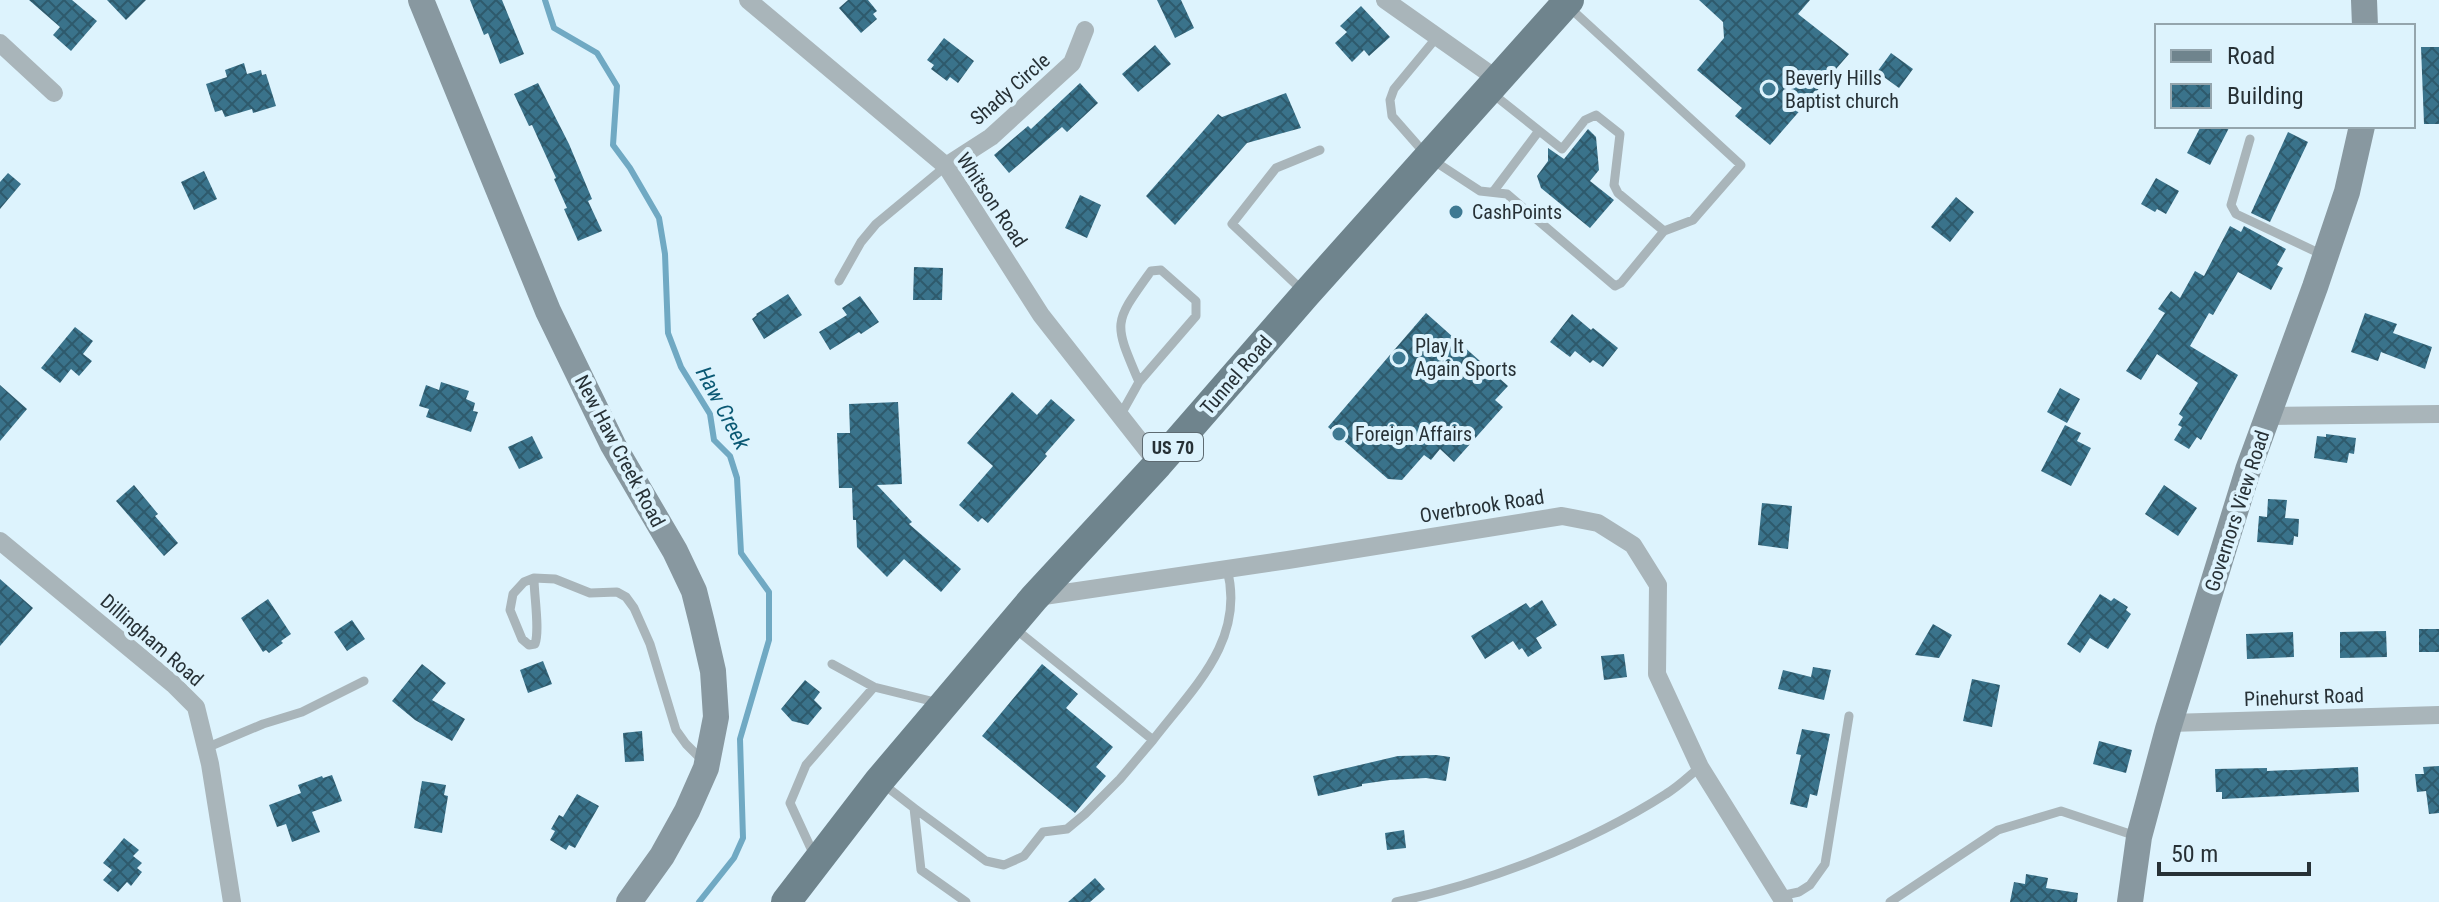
<svg xmlns="http://www.w3.org/2000/svg" width="2439" height="902" viewBox="0 0 2439 902" font-family="'Roboto Condensed',sans-serif">
<style>
.lines{fill:none;stroke-linecap:round;stroke-linejoin:round}
.stream{stroke:#70a9c3;stroke-width:6}
.building{fill:url(#building-cross-hatch)}
.lane{stroke:#a9b5ba;stroke-width:9}
.street{stroke:#a9b5ba;stroke-width:18}
.secondary{stroke:#8898a0;stroke-width:26}
.primary{stroke:#6f848d;stroke-width:30}
.poi-dot{fill:#3e7992;stroke:#ddf3fd;stroke-width:3}
.labels{text-anchor:middle;dominant-baseline:central;stroke-width:8;stroke-linejoin:round;paint-order:stroke}
.shield{fill:#ddf3fd;stroke:#5e6b72;stroke-width:2}
.shield-label{font-size:18px;font-weight:bold;fill:#273136}
.poi-label{font-size:20px;fill:#273136;stroke:#ddf3fd;text-anchor:start}
.street-label{font-size:20px;fill:#273136;stroke:#ddf3fd}
.water-label{font-size:22px;font-style:italic;fill:#0b5974;stroke:#ddf3fd}
</style>
<defs>
<pattern id="building-cross-hatch" width="8" height="8" patternUnits="userSpaceOnUse" patternTransform="scale(2)"><rect width="8" height="8" fill="#3a738b"/><path d="M0 0l8 8M0 8l8-8" fill="none" stroke="#2e5a6c"/></pattern>
</defs>
<rect width="100%" height="100%" fill="#ddf3fd"/>
<g class="lines">
<path class="stream" d="M545,0L554,28L597,53L617,86L613,145L630,168L659,218L665,254L668,333L681,367L710,414L714,440L730,456L737,478L741,553L769,592V640L740,739L743,838L734,858L699,902"/>
</g>
<path class="building" d="M29,0H72L97,21L71,51L53,35L60,27Z
M107,0H146L126,20Z
M470,0H502L524,54L500,64L488,33L484,35Z
M848,0H868L877,11L873,14L877,19L861,33L839,8Z
M1157,0H1181L1194,28L1175,38Z
M1699,0H1810L1798,14L1849,54L1770,145L1735,116L1742,108L1697,70L1724,38L1723,22Z
M1361,6L1390,37L1369,56L1364,50L1352,62L1335,43L1347,32L1340,26Z
M944,38L974,61L958,83L950,77L947,81L931,69L934,65L927,60Z
M1155,45L1171,64L1138,92L1122,74Z
M2421,47H2439V124H2424Z
M1891,53L1913,69L1899,88L1877,72Z
M244,63L247,74L261,70L262,75L266,74L276,106L253,113L252,109L225,117L222,110L215,112L206,84L227,77L225,70Z
M538,83L569,144L592,199L588,201L602,231L578,241L564,209L567,208L554,179L556,178L532,125L529,126L514,94Z
M1080,83L1098,103L1067,132L1062,127L1009,173L994,155L1028,126L1031,129Z
M1286,93L1301,128L1247,143L1175,225L1146,196L1218,114L1222,117Z
M2201,126H2230L2210,165L2187,153Z
M1588,129L1596,137L1599,170L1590,181L1614,200L1590,228L1541,188L1537,176L1548,161V148L1564,159Z
M2288,132L2308,142L2270,222L2251,213Z
M204,171L217,199L194,210L181,182Z
M8,173L21,184L0,209V182Z
M2156,178L2179,191L2166,214L2157,209L2155,212L2141,204Z
M1080,195L1101,205L1087,238L1065,228Z
M1956,197L1974,212L1950,242L1931,227Z
M2230,226L2241,232L2244,226L2286,249L2277,265L2283,268L2271,290L2238,272L2213,315L2209,313L2190,346L2238,375L2201,440L2197,437L2189,449L2174,440L2182,427L2178,425L2183,417L2179,414L2198,383L2157,354L2141,380L2126,371L2165,313L2158,309L2171,291L2180,298L2195,271L2204,276Z
M914,267L943,268L942,300H913Z
M788,294L802,315L764,339L752,319L757,315L756,314Z
M860,296L879,322L861,334L859,332L830,350L819,332L847,315L842,308Z
M1426,313L1508,386L1495,400L1503,407L1454,462L1440,449L1431,460L1424,455L1402,480L1388,479L1328,427Z
M2365,313L2397,324L2393,333L2432,347L2425,369L2381,352L2378,361L2351,352Z
M1572,314L1591,330L1593,328L1618,348L1603,367L1593,360L1590,363L1575,351L1570,357L1550,342Z
M75,327L93,341L83,354L92,361L79,376L71,369L60,383L41,368Z
M441,382L469,391L466,399L475,403L473,411L478,412L471,432L426,417L429,409L419,406L426,385L439,390Z
M0,385L27,409L0,441Z
M2060,388L2080,399L2067,423L2047,412Z
M1012,392L1037,415L1051,399L1075,420L1045,454L1047,456L988,523L982,518L978,522L959,505L993,466L967,443Z
M898,402L902,484L877,485L912,522L909,524L961,569L941,592L904,559L887,577L857,547L856,520H853L852,488H839L837,433H850L849,404Z
M2065,425L2081,433L2077,441L2091,448L2071,486L2041,471Z
M2326,434L2356,438L2354,454L2349,453L2347,463L2314,458L2317,436L2326,437Z
M532,436L543,458L519,469L508,447Z
M134,485L158,514L155,516L178,543L164,556L116,501Z
M2164,485L2197,508L2178,536L2145,514Z
M2268,499L2287,500L2285,518L2299,519L2298,537L2294,536L2293,545L2257,542L2259,516L2267,517Z
M1762,503L1792,506L1788,549L1758,545Z
M0,579L33,608L0,646Z
M2100,594L2111,601L2114,598L2128,607L2126,610L2131,614L2108,649L2090,638L2080,653L2067,644Z
M268,599L291,634L281,641L283,643L269,653L266,650L263,652L241,618Z
M1542,600L1557,625L1536,638L1542,648L1528,657L1522,648L1519,650L1513,641L1485,659L1471,636L1526,603L1530,608Z
M352,620L365,639L347,651L334,632Z
M1933,624L1952,635L1939,658L1915,655Z
M2419,629H2439V652H2419Z
M2386,631L2387,657L2340,658V632Z
M2293,632L2294,657L2247,659L2246,634Z
M1624,654L1627,677L1604,680L1601,656Z
M543,661L552,684L528,693L520,670Z
M422,664L446,683L432,700L465,719L452,741L415,720L392,701Z
M1042,664L1078,694L1066,708L1113,747L1096,767L1106,776L1075,813L982,736Z
M1813,667L1831,670L1824,700L1778,689L1783,670L1811,677Z
M1972,679L2000,685L1992,727L1963,721Z
M805,680L820,692L814,700L822,708L808,725L792,721L781,709Z
M1802,729L1830,734L1817,796L1810,794L1807,808L1790,804L1801,755L1796,754Z
M642,731L644,761L625,762L623,733Z
M2099,741L2132,750L2126,773L2093,764Z
M1436,755L1450,757L1446,781L1426,778L1390,780L1362,784V786L1318,796L1313,776L1398,756Z
M2439,766V813L2429,814L2426,791L2417,792L2415,774H2424L2423,767Z
M2358,767L2359,792L2222,799V792H2216L2215,769L2267,768V771Z
M332,775L342,801L312,812L320,832L292,842L286,824L277,827L269,805L301,793L298,785L322,776L323,778Z
M422,781L446,785L444,795L448,796L442,833L414,828Z
M577,794L599,806L575,848L569,845L566,850L550,840L555,831L551,829L559,815L563,817Z
M1404,830L1406,848L1387,850L1385,833Z
M124,838L139,850L133,856L142,863L137,868L142,872L131,886L127,882L118,892L103,880L112,870L103,863Z
M2026,874L2048,878L2046,888L2078,893L2077,902H2010L2014,882L2025,884Z
M1095,878L1105,889L1090,902H1068Z"/>
<g class="lines">
<path class="lane" d="M1570,8L1741,165L1693,220L1664,231
M1437,37L1394,89L1390,100L1392,116L1428,157L1480,191L1507,194L1615,286L1621,283L1664,231L1618,193L1614,185L1620,134L1596,115L1585,120L1562,149L1493,94
M2250,139L2231,205L2236,214L2323,255
M1493,192L1538,132
M839,281L861,242L876,224L946,166
M1303,291L1232,224L1276,168L1320,150
M1120,416L1139,382L1196,316V301L1161,270L1151,271C1113,324 1113,321 1139,382
M534,578C534,596 540,630 535,644L529,645L522,639L510,610L513,594L524,582L534,578L555,579L590,593L617,592L626,597L634,608L650,644L676,730L686,744L704,762
M1013,627L1153,740C1193,688 1246,640 1227,569
M832,664L874,687
M206,748L263,724L302,712L364,681
M883,784L914,808L921,870L966,902
M914,808L986,861L1004,865L1024,856L1043,832L1067,829L1085,814L1120,779L1153,740
M814,855L790,803L806,765L874,687L939,703
M1780,896L1799,892L1810,885L1825,864L1849,716
M1396,902C1489,882 1586,845 1666,794C1678,787 1689,776 1700,767
M1890,902L1998,830L2061,811L2136,836"/>
<path class="street" d="M748,0L946,166L1041,315L1158,464
M1385,0L1497,79
M0,43L54,93
M946,166L991,137L1072,63L1085,30
M2268,416L2439,414
M0,541L173,684L196,707L210,764L232,902
M1037,597L1288,560L1562,516L1598,523L1633,545L1658,585L1657,674L1700,767L1784,902
M2170,723L2439,715"/>
<path class="secondary" d="M421,0L548,311L613,445L675,551L694,591L702,623L713,671L716,717L706,768L687,811L662,856L629,902
M2364,0L2365,26
M2130,902L2139,837L2168,729L2248,470L2315,287L2347,192L2362,126"/>
<path class="primary" d="M786,902L879,781L1034,598L1158,464L1306,294L1569,0"/>
</g>
<g class="poi-dot">
<circle cx="1769" cy="89" r="8"/>
<circle cx="1456" cy="212" r="8"/>
<circle cx="1399" cy="358" r="8"/>
<circle cx="1339" cy="434" r="8"/>
</g>
<g class="labels">
<rect class="shield" x="1143" y="433" width="60" height="28" rx="6"/>
<g class="shield-label">
<text x="1173" y="447">US 70</text>
</g>
<g class="poi-label">
<text x="1785" y="78">Beverly Hills<tspan x="1785" dy="23">Baptist church</tspan></text>
<text x="1472" y="212">CashPoints</text>
<text x="1415" y="346">Play It<tspan x="1415" dy="23">Again Sports</tspan></text>
<text x="1355" y="434">Foreign Affairs</text>
</g>
<g class="street-label">
<text transform="translate(1010 89) rotate(-41)">Shady Circle</text>
<text transform="translate(992 200) rotate(56)">Whitson Road</text>
<text transform="translate(1236 375) rotate(-49)">Tunnel Road</text>
<text transform="translate(620 451) rotate(62)">New Haw Creek Road</text>
<text transform="translate(1482 506) rotate(-9)">Overbrook Road</text>
<text transform="translate(2237 511) rotate(-72)">Governors View Road</text>
<text transform="translate(152 640) rotate(41)">Dillingham Road</text>
<text transform="translate(2304 697) rotate(-2)">Pinehurst Road</text>
</g>
<g class="water-label">
<text transform="translate(723 408) rotate(62)">Haw Creek</text>
</g>
</g>
<rect x="2155" y="24" width="260" height="104" fill="#ddf3fd" stroke="#94a5ad" stroke-width="2"/>
<rect x="2171" y="50" width="40" height="12" fill="#6f848d" stroke="#94a5ad" stroke-width="2"/>
<text x="2227" y="64" font-size="24" fill="#273136">Road</text>
<rect x="2171" y="84" width="40" height="24" fill="url(#building-cross-hatch)" stroke="#94a5ad" stroke-width="2"/>
<text x="2227" y="104" font-size="24" fill="#273136">Building</text>
<path d="M2159 862v12h150v-12" fill="none" stroke="#273136" stroke-width="4"/>
<text x="2171" y="862" font-size="24" fill="#273136" stroke="#ddf3fd" stroke-width="6" paint-order="stroke">50 m</text>
</svg>
